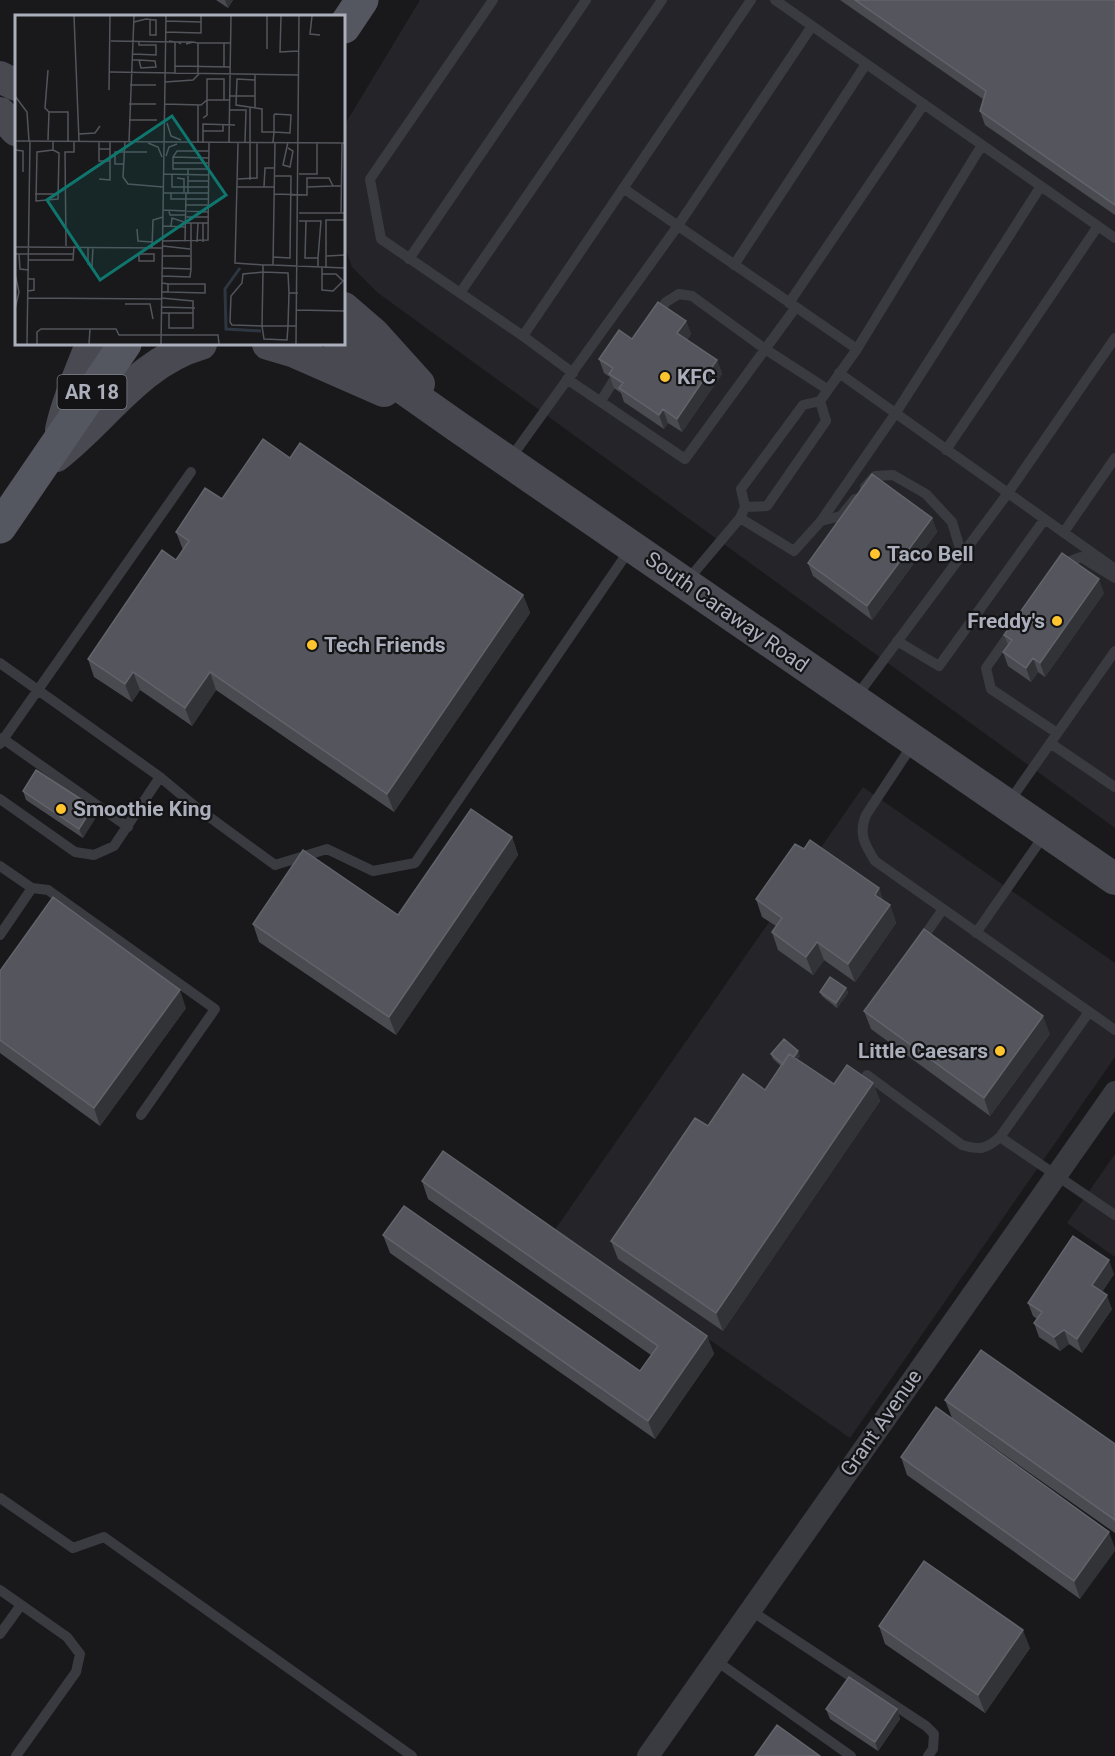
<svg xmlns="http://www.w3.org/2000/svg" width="1115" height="1756" viewBox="0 0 1115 1756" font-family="Roboto,sans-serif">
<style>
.built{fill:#252529}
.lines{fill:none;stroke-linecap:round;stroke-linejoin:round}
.lane{stroke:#3a3b41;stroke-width:10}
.street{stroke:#3a3b41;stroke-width:22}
.secondary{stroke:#484951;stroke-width:32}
.primary{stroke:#555760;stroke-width:33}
.wall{fill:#4a4b51}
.shaded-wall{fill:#323337}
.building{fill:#55565d;stroke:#62646c;stroke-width:1.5}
.poi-dot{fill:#ffc42e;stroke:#141417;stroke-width:2}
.labels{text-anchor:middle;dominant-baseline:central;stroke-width:4.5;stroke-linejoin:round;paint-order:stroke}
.shield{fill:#141417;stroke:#7e808a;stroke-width:1.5}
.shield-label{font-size:20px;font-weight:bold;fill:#abafbc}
.poi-label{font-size:21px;font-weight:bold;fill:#abafbc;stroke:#141417;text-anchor:start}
.street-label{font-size:21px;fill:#abafbc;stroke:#141417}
.inset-river{fill:none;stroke:#2e3741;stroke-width:3}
.inset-road{fill:none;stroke:#53555c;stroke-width:1.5}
.view{fill:#0f766e;fill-opacity:0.15;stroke:#0f766e;stroke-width:3}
.inset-edge{fill:none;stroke:#abafbc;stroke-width:3}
</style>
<rect width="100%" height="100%" fill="#19191c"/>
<path class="built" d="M420,0H1115V828L378,293L352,267L344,245V126Z
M863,787L1115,963V1057L850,1438L554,1231Z
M1115,1154V1257L1067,1223Z"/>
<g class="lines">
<path class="lane" d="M493,0L370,179L381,239L523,336L751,0
M775,0L1115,238
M623,188L857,349
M409,259L586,0
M734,265L866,64
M460,293L662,0
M789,303L924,104
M655,317L666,302L679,294L692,296L765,349L827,389
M523,336L573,373
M839,373L1115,569
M567,379L685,459L796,307
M601,401L614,380
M946,450L1098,226
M510,459L677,227L812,26
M865,487L875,476L893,475L926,494L952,522L962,555
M745,507L767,506L826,421L820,401L857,349L982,145
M740,518L794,551L821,521L895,414L1041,186
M821,521L841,516L855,499
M1064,532L1115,458
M1060,565L1081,557L1115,578
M686,582L740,518L745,507L741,489L803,405L820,401
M1014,628L986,668L991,689L1057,733
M897,641L939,666L1044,520
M0,663L160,777L197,808L275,865L327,849L373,871L415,863L630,549
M856,697L1008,493L1115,338
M2,738L128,827
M1050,743L1115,787
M0,744L191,472
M913,744L866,815C858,834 865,845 875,861L1115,1030
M0,799L75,852L94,855L114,846L160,777
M1009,802L1115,651
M0,866L32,888L0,935
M32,888L48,890L215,1009L141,1115
M976,933L1045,834
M920,942L943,909
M867,1075L962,1145C980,1150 985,1150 1000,1137L1089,1012
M1000,1137L1115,1215
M0,1498L73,1548L104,1537L412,1756
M0,1590L67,1637L80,1654L76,1672L16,1756
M750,1610L926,1726L934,1734L933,1749L928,1756
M0,1634L21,1605
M715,1660L851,1756"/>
<path class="street" d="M648,1756L1115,1092"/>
<path class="secondary" d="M0,77L16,85
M0,113L16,130
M344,308L373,333L419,384
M268,344L295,352L384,391
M340,344L455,425L1115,879
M61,430C67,400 81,372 91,344
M56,456C105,418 139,362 201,344"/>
<path class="primary" d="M344,27L362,0
M0,527L125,344"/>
</g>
<path class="wall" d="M216,0H233L228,8Z
M840,0H1115V215L985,125L980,111L983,99Z
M686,321L691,334L687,340L717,360L722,374L682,432L668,423L664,429L624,402L621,393L614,388L610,377L604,373L599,359L632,339Z
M290,458L523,595L530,613L394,812L216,690L192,726L140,690L132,702L94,677L88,659L176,560L183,550L176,532L222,499Z
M932,518L937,532L872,620L813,576L808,563Z
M1104,593L1045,677L1038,672L1031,682L1008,666L1003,652L1008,645L1004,635Z
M23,791L96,817L83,838L26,800Z
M512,837L518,855L396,1035L259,942L253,924L398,915Z
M804,849L879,888L883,901L890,905L896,923L855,982L824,960L813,975L778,950L772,932L776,926L762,917L756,899Z
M0,971L186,1008L100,1126L0,1053Z
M846,988L848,993L837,1008L822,996L820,992Z
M864,1011L1050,1034L990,1116L871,1029Z
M771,1054L800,1056L797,1059L834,1084L873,1083L880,1101L723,1331L618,1259L611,1241L708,1126L765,1090L781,1066L773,1059Z
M422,1181L707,1336L714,1354L655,1439L390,1253L383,1235L640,1371L651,1355L428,1199Z
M1114,1274L1102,1292L1112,1309L1082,1353L1069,1344L1060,1351L1039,1337L1034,1323L1037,1319L1033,1316L1028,1303Z
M945,1400L1115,1444V1533L952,1418Z
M901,1457L1109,1532L1080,1599L907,1475Z
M879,1626L1030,1648L985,1713L885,1644Z
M826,1709H897L900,1719L878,1751L830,1719Z"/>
<path class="shaded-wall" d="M225,0H233L228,8Z
M686,321L691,334L682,347L677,333Z
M717,360L722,374L682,432L677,419Z
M663,409L668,423L664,429L659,415Z
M932,518L937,532L872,620L867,606Z
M1099,579L1104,593L1045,677L1040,663Z
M523,595L530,613L394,812L387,794Z
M1033,658L1038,672L1031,682L1026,668Z
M133,672L140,690L132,702L125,684Z
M210,672L216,690L192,726L185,708Z
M93,807L96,817L83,838L79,829Z
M512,837L518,855L396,1035L389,1017Z
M879,888L885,906L875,895Z
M890,905L896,923L855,982L848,964Z
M817,942L824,960L813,975L806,957Z
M846,988L848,993L837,1008L836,1003Z
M180,990L186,1008L100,1126L94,1108Z
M1043,1016L1050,1034L990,1116L984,1098Z
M798,1051L800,1056L788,1071L786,1067Z
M873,1083L880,1101L723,1331L716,1313Z
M1109,1260L1114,1274L1097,1299L1092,1285Z
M1107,1295L1112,1309L1082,1353L1077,1339Z
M1064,1330L1069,1344L1060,1351L1054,1337Z
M707,1336L714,1354L655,1439L648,1421Z
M1109,1532L1115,1548V1551L1080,1599L1074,1581Z
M1023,1630L1030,1648L985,1713L978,1695Z
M897,1709L900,1719L878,1751L875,1742Z"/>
<path class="building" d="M855,0H1115V205L980,111L986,91Z
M658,302L686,321L677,333L717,360L677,419L663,409L659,415L619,388L623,383L609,374L613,368L599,359L619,330L632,339Z
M263,439L290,458L300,443L523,595L387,794L210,672L185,708L133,672L125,684L88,659L162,550L176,560L189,541L176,532L205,488L222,499Z
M872,474L932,518L867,606L808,563Z
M1062,553L1099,579L1040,663L1033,658L1026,668L1003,652L1012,640L1004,635Z
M36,770L93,807L79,829L23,791Z
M471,809L512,837L389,1017L253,924L303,850L398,915Z
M810,840L879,888L875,895L890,905L848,964L817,942L806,957L772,932L782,918L756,899L795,844L804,849Z
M53,897L180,990L94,1108L0,1040V971Z
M924,929L1043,1016L984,1098L864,1011Z
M830,977L846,988L836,1003L820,992Z
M784,1039L798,1051L794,1057L789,1054L783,1064L771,1054Z
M789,1054L834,1084L847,1065L873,1083L716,1313L611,1241L695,1118L708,1126L743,1074L765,1090Z
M443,1151L707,1336L648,1421L383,1235L404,1206L640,1371L658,1346L422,1181Z
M1073,1236L1109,1260L1092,1285L1107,1295L1077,1339L1064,1330L1054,1337L1034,1323L1042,1312L1028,1303Z
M981,1350L1115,1444V1520L945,1400Z
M936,1407L1109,1532L1074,1581L901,1457Z
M924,1561L1023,1630L978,1695L879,1626Z
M849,1677L897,1709L875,1742L826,1709Z
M777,1725L820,1756H755Z"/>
<g class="poi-dot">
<circle cx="665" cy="377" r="6"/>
<circle cx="875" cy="554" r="6"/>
<circle cx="1057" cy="621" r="6"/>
<circle cx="312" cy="645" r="6"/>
<circle cx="61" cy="809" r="6"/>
<circle cx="1000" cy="1051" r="6"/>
</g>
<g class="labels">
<rect class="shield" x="57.5" y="375" width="69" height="34" rx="4.5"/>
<g class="shield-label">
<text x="92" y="392">AR 18</text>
</g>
<g class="poi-label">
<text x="677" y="377">KFC</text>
<text x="887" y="554">Taco Bell</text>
<text x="1045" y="621" text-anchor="end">Freddy's</text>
<text x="324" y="645">Tech Friends</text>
<text x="73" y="809">Smoothie King</text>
<text x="988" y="1051" text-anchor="end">Little Caesars</text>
</g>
<g class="street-label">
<text transform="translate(727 612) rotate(35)">South Caraway Road</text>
<text transform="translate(881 1423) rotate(-55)">Grant Avenue</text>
</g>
</g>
<g transform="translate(15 15)">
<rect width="330" height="330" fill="#19191c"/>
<path class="inset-river" d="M225,253L210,274L211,314L246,316"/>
<path class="inset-road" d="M59,1L64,126M266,1L265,37L283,36M297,1L295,19L305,20M151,6L186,7M119,7L131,4L140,5H141V20H135V4M151,17L186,18V1M96,26L160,27L154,26M178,27L183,28V59M183,28H216M166,29L163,27H178L171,29M252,34V1M118,39L141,40V30H124V26M118,45H124L140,46L141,52L126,53L124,45M160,51L215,52M209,52V28M33,55L30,93L34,97M95,57L283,60M160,59V27H163M240,65L222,64L221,90L247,94V117H259L275,118L276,100L260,99L259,100V117L258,127M150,67L178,65L184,59M115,70H141M94,75L95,1M0,81L12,97L14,126M215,81H240M192,85V64H209V85M114,89H141M150,89L186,90L192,85H215M235,92V165M240,92V59M215,95H231L230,127M188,103L192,100V85M114,105H142M152,108L156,121L166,125M188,116H208V109M64,119L80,118L85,111M33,125L34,97H53V126M0,126L330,128M38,126V135L44,138L43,184L21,186L22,137L38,135M110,126L108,162L113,169L148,172M114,126L119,1M84,127V134H95V126M183,127V90M188,127V109L220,110M214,127L216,1M260,127L258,250L330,253M133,128L143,132L147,142M223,128L220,248L248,250M273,133L278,136L275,152L268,150L273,127M84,134V146H95V134M0,135L8,136V157M151,141L154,132L162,129M158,142L194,143M158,148H194M109,149H100V137H132M194,154H158V142L162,136H194M148,159L194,160M157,159V172H173M284,159H302V127M162,163L169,164V178M84,164L95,165V146M223,164L242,163V127M173,166H194M173,172H194M222,172H259M249,172L250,153H259M292,172L318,171M148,178H168M156,178V184H194M157,178H194M20,179H44M173,179V154M259,179L292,180V163H314L318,171H327M170,190H194M148,195L194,197M154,196L155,200H170M284,198H330M326,198L327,128M170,202H193M284,206H291L290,243H303V251M291,206H306L303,243M170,208H193M148,211L170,212M156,211L157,203L169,207M122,214L123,226L137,227M148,226L193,225L194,127M170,227L171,178M182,227L183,208M188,227V208M51,231L50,137H59V126M148,231L175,234M0,232L148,233M73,232V249L77,251L78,232M137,233L138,205L148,202M0,239H59M4,239L5,254L14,255M124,239H139V246H124ZM148,241H175M312,241L330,240M258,242L275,243L276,161H259M14,245H58L59,231M258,250H248V257L228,259L227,268L216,281L215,307L217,310L247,311L249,324L272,325L273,311H281M311,252V205H330M147,253L176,254V208M0,259L4,277L0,294M307,259H321L328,266L318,276L307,275V252M147,261L175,262L176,254M13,276L19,275V264H13M146,277H153V269L147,268M153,277L190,278V269H153M274,278L273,258L248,257L247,311H273L274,278H283M13,283L146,284M146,283L178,286V313H154V298M110,289H135L138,304M146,292L180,293M282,295L330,296M147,298H178M12,329L15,126M22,329V317L26,314H75M74,329L75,314H101L104,320H203L204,329M146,329L151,1M281,329L284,1"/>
<path class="view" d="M157,101L211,180L85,265L32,185Z"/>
<rect width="330" height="330" class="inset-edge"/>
</g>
</svg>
